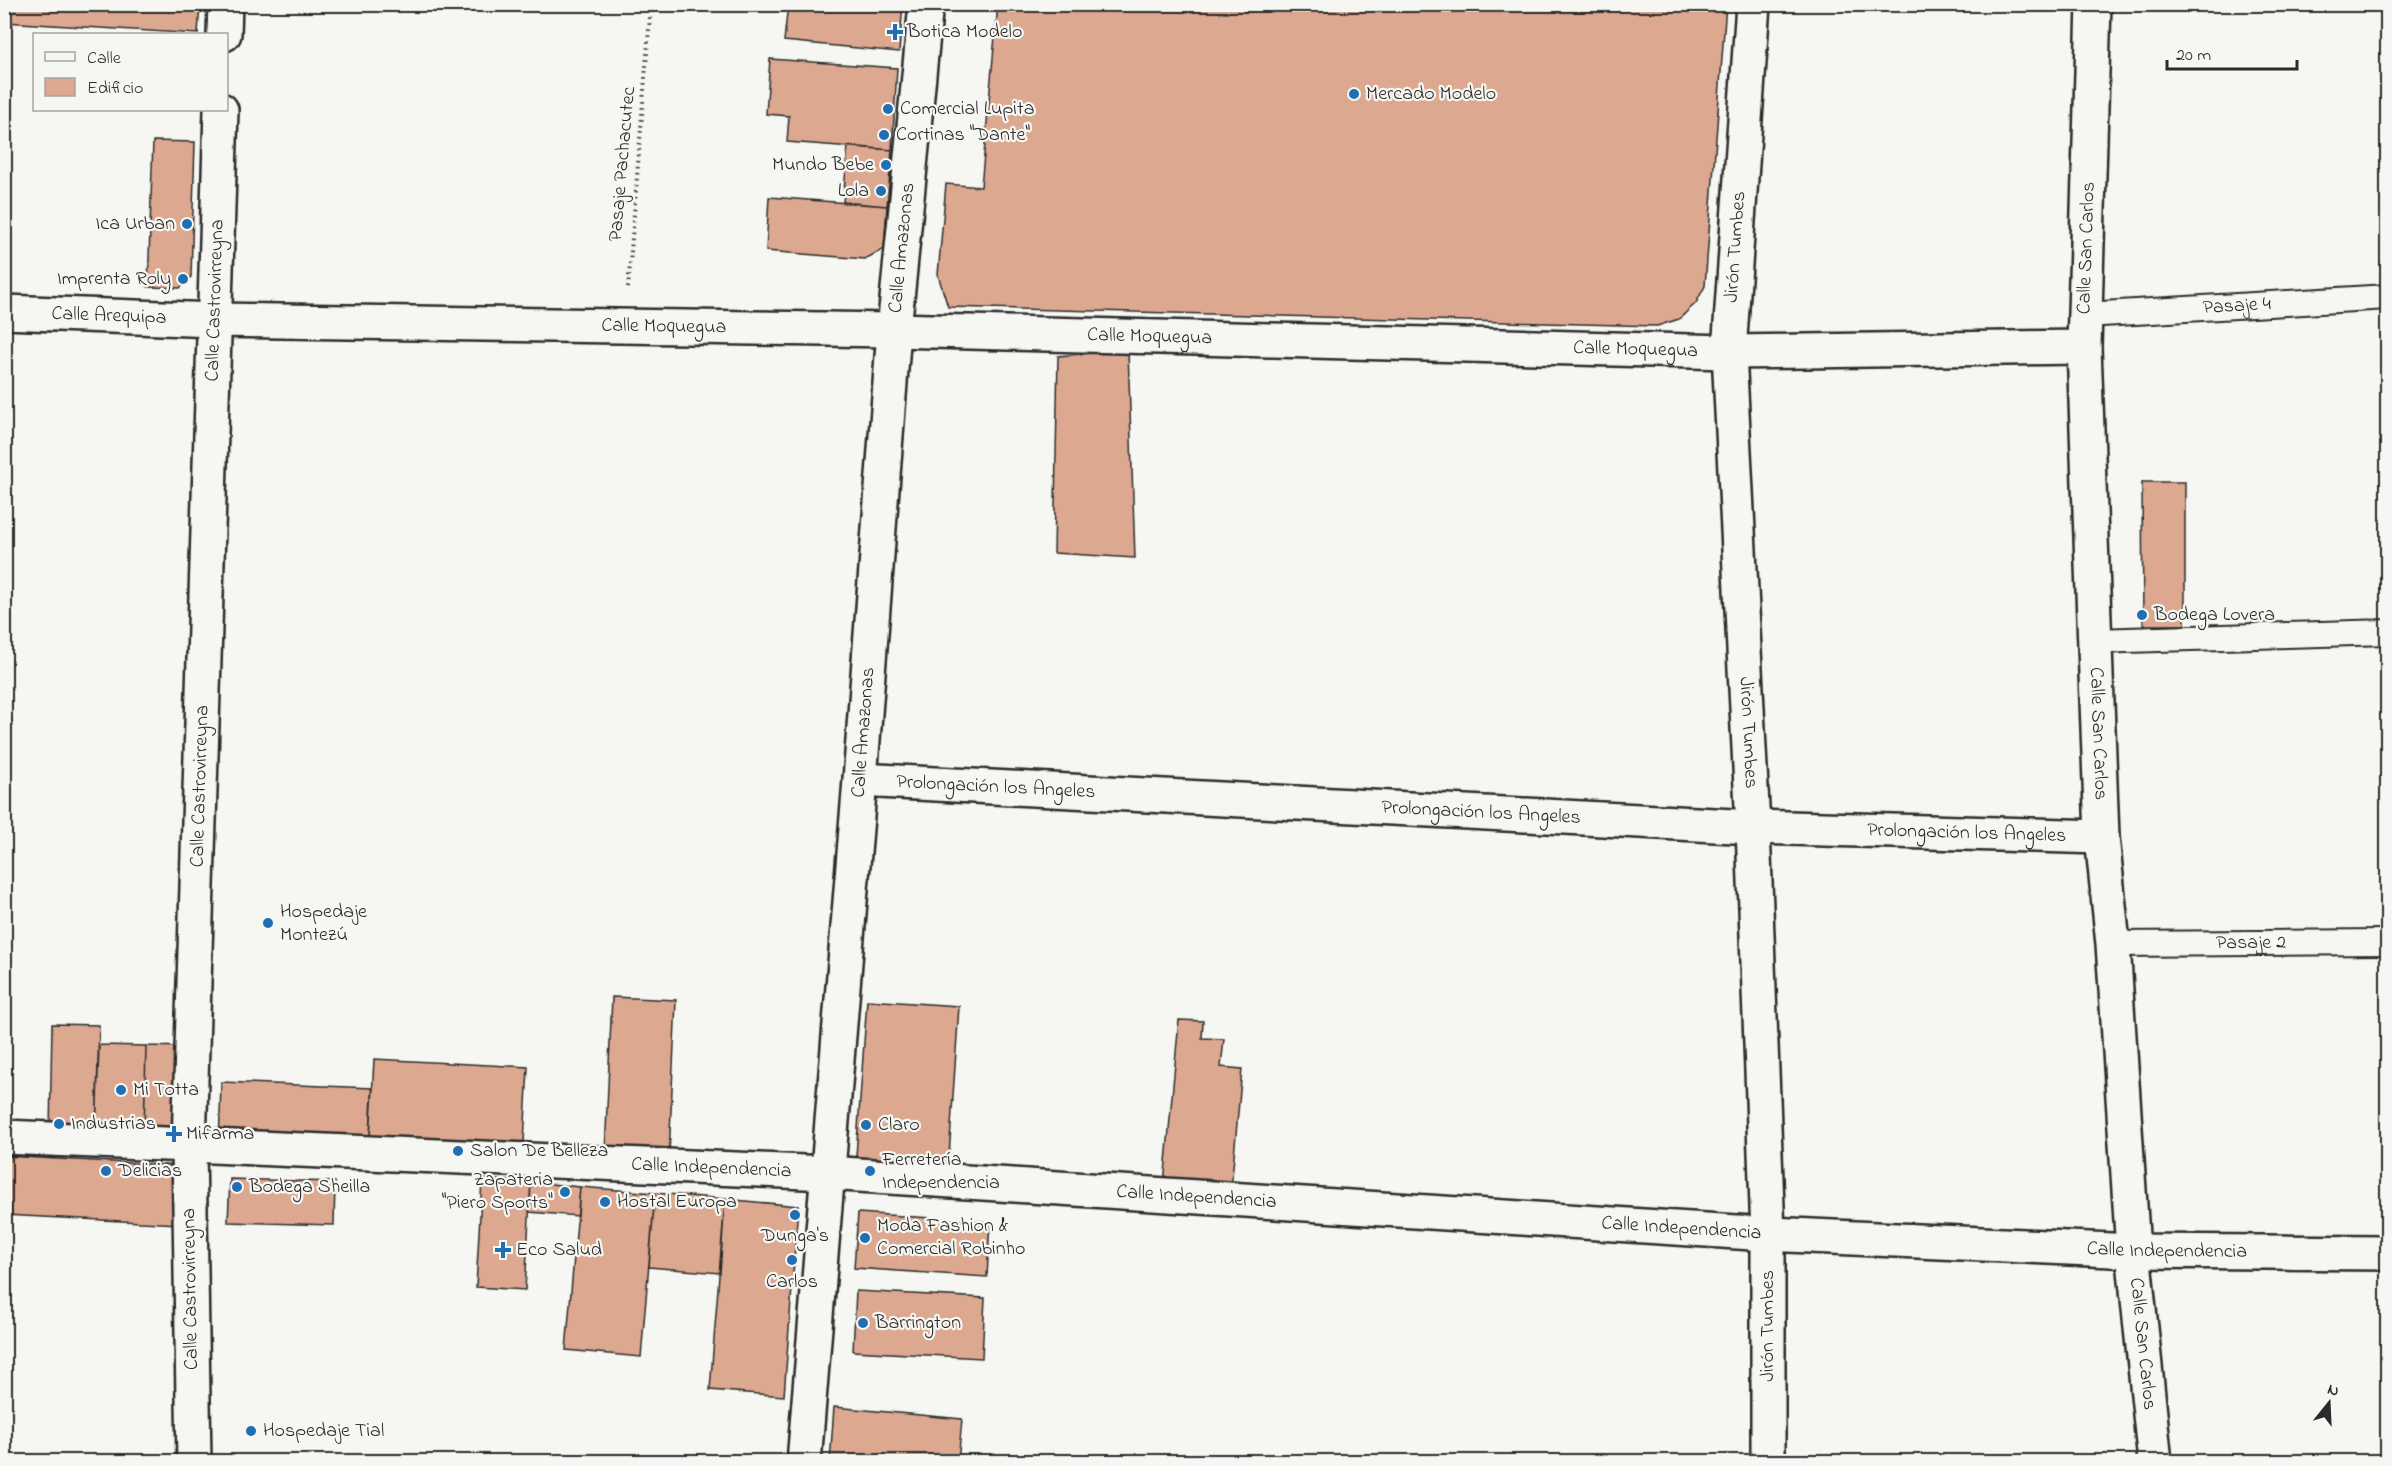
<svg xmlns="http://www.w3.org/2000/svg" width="2392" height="1466" viewBox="0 0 2392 1466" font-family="'Indie Flower',sans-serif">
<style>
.building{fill:#dca990;stroke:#2b2b2b;stroke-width:1.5}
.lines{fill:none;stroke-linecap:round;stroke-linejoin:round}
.lane-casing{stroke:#2b2b2b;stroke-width:28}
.street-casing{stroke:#2b2b2b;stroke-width:38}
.path{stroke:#2b2b2b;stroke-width:4;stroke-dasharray:1.5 4.5;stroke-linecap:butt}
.lane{stroke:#f6f6f2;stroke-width:24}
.street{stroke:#f6f6f2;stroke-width:33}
.poi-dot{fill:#1f6fb2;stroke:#f6f6f2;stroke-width:2}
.labels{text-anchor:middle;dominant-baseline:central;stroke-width:4.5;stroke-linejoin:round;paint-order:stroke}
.poi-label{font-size:20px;fill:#2b2b2b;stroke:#f6f6f2;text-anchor:start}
.street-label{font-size:20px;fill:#2b2b2b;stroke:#f6f6f2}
</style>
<rect width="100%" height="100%" fill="#f6f6f2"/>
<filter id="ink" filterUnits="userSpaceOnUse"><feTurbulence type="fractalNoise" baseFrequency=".0167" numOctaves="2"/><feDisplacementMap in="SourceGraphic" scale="12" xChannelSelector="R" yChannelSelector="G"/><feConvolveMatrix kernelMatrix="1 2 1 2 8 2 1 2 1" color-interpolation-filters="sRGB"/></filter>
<g filter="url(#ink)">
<path class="building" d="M4,4H200L198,34L4,22Z
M788,4H903L899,52L784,41Z
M998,4H1726L1705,286L1696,303L1679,319L1657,326L948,307L938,275L946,184L981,187Z
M770,59L897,68L892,150L787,142L789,116L766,114Z
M153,141L195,142L191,277L180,288L148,287Z
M848,146L892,150L887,206L843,202Z
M769,197L887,206L884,249L865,259L766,251Z
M1128,350L1135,558L1054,553L1058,356Z
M2142,482H2185V625H2143Z
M612,997L676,1000L669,1156L605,1153Z
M867,1000L959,1006L947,1186L855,1171Z
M1179,1020L1203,1021L1202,1038L1224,1039L1221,1067L1242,1069L1231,1189L1164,1184Z
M52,1024L99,1025L96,1133L50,1132Z
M99,1045L146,1046L144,1134L96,1133Z
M146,1046L187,1047L177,1136L144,1134Z
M374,1059L528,1067L523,1161L369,1153Z
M221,1082L373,1088L369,1153L219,1147Z
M4,1156L184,1166L180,1224L4,1215Z
M230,1179L335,1182L334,1225L228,1222Z
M482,1179L531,1182L525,1290L476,1287Z
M531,1182L580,1187L578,1216L529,1212Z
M580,1187L655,1193L641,1357L566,1350Z
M655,1193L725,1199L720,1273L649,1267Z
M725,1199L798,1206L784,1396L710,1390Z
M858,1213L990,1222L987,1277L854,1268Z
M856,1291L985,1298L982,1358L853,1351Z
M834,1407L962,1419L958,1462H830Z"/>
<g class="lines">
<g class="lane-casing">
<g id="lane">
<path id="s1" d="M2085,315L2388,297"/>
<path d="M2095,641L2388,632"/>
<path id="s2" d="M2113,944L2388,942"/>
</g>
</g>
<g class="street-casing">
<g id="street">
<path id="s3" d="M1753,4L1729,352L1753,827L1768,1234V1462"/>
<path id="s4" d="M2094,4L2084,347L2102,837L2113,944L2133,1251L2155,1462"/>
<path d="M224,34L225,4"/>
<path id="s5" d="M4,312L215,320L894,330L1729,352L2084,347"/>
<path id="s6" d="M860,780L1753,827L2102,837"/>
<path id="s7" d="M4,1137L827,1173L1768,1234L2133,1251L2388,1253"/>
<path id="s8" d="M194,1462L189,1145L221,110"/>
<path id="s9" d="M804,1462L860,780L894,330L926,4"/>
</g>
</g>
<path class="path" d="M628,288L651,4"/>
<use href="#lane" class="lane"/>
<use href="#street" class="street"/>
</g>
</g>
<g class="poi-dot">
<path d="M892 23h6v6h6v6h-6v6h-6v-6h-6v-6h6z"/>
<circle cx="1354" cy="94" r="6"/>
<circle cx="888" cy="109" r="6"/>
<circle cx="884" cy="135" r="6"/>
<circle cx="886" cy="165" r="6"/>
<circle cx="881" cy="191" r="6"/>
<circle cx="187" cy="224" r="6"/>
<circle cx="183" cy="279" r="6"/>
<circle cx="2142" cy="615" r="6"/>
<circle cx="268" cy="923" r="6"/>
<circle cx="121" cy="1090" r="6"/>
<circle cx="59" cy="1124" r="6"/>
<circle cx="866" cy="1125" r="6"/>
<path d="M171 1125h6v6h6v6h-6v6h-6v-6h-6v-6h6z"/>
<circle cx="458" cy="1151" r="6"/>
<circle cx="106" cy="1171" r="6"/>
<circle cx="870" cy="1171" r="6"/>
<circle cx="237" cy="1187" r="6"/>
<circle cx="565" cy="1192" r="6"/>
<circle cx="605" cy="1202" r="6"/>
<circle cx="795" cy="1215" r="6"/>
<circle cx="865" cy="1238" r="6"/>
<path d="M500 1241h6v6h6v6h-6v6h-6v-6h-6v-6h6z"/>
<circle cx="792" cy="1260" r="6"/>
<circle cx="863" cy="1323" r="6"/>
<circle cx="251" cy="1431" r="6"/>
</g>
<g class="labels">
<g class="poi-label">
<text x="907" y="32">Botica Modelo</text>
<text x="1366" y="94">Mercado Modelo</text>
<text x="900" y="109">Comercial Lupita</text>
<text x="896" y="135">Cortinas "Dante"</text>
<text x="874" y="165" text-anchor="end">Mundo Bebe</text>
<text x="869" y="191" text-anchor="end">Lola</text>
<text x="175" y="224" text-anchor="end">Ica Urban</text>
<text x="171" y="279" text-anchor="end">Imprenta Roly</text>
<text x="2154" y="615">Bodega Lovera</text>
<text x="280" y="912">Hospedaje<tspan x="280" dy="23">Montezú</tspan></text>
<text x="133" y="1090">Mi Totta</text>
<text x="71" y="1124">Industrias</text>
<text x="878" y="1125">Claro</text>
<text x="186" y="1134">Mifarma</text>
<text x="470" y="1151">Salon De Belleza</text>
<text x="882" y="1160">Ferretería<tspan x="882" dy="23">Independencia</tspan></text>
<text x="118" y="1171">Delicias</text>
<text x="553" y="1180" text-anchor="end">Zapateria<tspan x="553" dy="23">"Piero Sports"</tspan></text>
<text x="249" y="1187">Bodega Sheilla</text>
<text x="617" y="1202">Hostal Europa</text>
<text x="877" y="1226">Moda Fashion &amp;<tspan x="877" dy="23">Comercial Robinho</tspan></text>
<text x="795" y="1236" text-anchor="middle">Dunga's</text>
<text x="516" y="1250">Eco Salud</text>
<text x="792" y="1282" text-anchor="middle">Carlos</text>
<text x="875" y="1323">Barrington</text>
<text x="263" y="1431">Hospedaje Tial</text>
</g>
<g class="street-label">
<text transform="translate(623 164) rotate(-85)">Pasaje Pachacutec</text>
<text transform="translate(1736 247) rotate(-86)">Jirón Tumbes</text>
<text stroke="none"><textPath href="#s9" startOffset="1218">Calle Amazonas</textPath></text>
<text transform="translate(2087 248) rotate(-88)">Calle San Carlos</text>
<text stroke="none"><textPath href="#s8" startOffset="1162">Calle Castrovirreyna</textPath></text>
<text stroke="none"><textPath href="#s1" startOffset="152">Pasaje 4</textPath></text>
<text stroke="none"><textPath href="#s5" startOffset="105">Calle Arequipa</textPath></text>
<text stroke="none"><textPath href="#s5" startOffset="660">Calle Moquegua</textPath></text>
<text stroke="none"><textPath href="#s5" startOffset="1146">Calle Moquegua</textPath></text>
<text stroke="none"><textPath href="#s5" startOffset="1632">Calle Moquegua</textPath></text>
<text stroke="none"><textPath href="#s9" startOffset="732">Calle Amazonas</textPath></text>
<text stroke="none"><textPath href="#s3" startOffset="730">Jirón Tumbes</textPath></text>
<text stroke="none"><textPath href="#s4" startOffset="730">Calle San Carlos</textPath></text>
<text stroke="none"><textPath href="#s8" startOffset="676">Calle Castrovirreyna</textPath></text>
<text stroke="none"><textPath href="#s6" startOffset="136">Prolongación los Angeles</textPath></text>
<text stroke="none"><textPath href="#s6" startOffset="622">Prolongación los Angeles</textPath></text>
<text stroke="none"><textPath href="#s6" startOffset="1108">Prolongación los Angeles</textPath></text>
<text stroke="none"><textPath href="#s2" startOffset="138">Pasaje 2</textPath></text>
<text stroke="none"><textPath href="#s7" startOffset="708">Calle Independencia</textPath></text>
<text stroke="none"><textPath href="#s7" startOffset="1194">Calle Independencia</textPath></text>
<text stroke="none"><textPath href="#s7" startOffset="1680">Calle Independencia</textPath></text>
<text stroke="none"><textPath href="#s7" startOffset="2166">Calle Independencia</textPath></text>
<text transform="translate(191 1289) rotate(-91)">Calle Castrovirreyna</text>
<text transform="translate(1768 1326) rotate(-90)">Jirón Tumbes</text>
<text stroke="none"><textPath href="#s4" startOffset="1342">Calle San Carlos</textPath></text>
</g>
</g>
<rect width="2392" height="1466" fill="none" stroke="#f6f6f2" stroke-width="24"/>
<rect x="12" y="12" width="2368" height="1442" fill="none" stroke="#2b2b2b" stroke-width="2" filter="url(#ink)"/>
<rect x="33" y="33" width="195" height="78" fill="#f6f6f2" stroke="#a5a5a2" stroke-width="1.5"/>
<rect x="45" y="52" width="30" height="9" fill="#f6f6f2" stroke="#a5a5a2" stroke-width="1.5"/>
<text x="87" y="63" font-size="18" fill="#2b2b2b">Calle</text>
<rect x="45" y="78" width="30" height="18" fill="#dca990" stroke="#a5a5a2" stroke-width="1.5"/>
<text x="87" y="93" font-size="18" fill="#2b2b2b">Edificio</text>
<g transform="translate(2329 1403) rotate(18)" stroke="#f6f6f2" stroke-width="4.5" paint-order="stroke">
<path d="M0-4.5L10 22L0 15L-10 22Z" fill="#2b2b2b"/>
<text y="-9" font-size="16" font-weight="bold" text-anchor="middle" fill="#2b2b2b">N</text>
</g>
<path d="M2167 60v9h130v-9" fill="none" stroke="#2b2b2b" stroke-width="3"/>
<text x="2176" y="60" font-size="18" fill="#2b2b2b" stroke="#f6f6f2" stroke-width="4.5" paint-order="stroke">20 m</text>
</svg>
